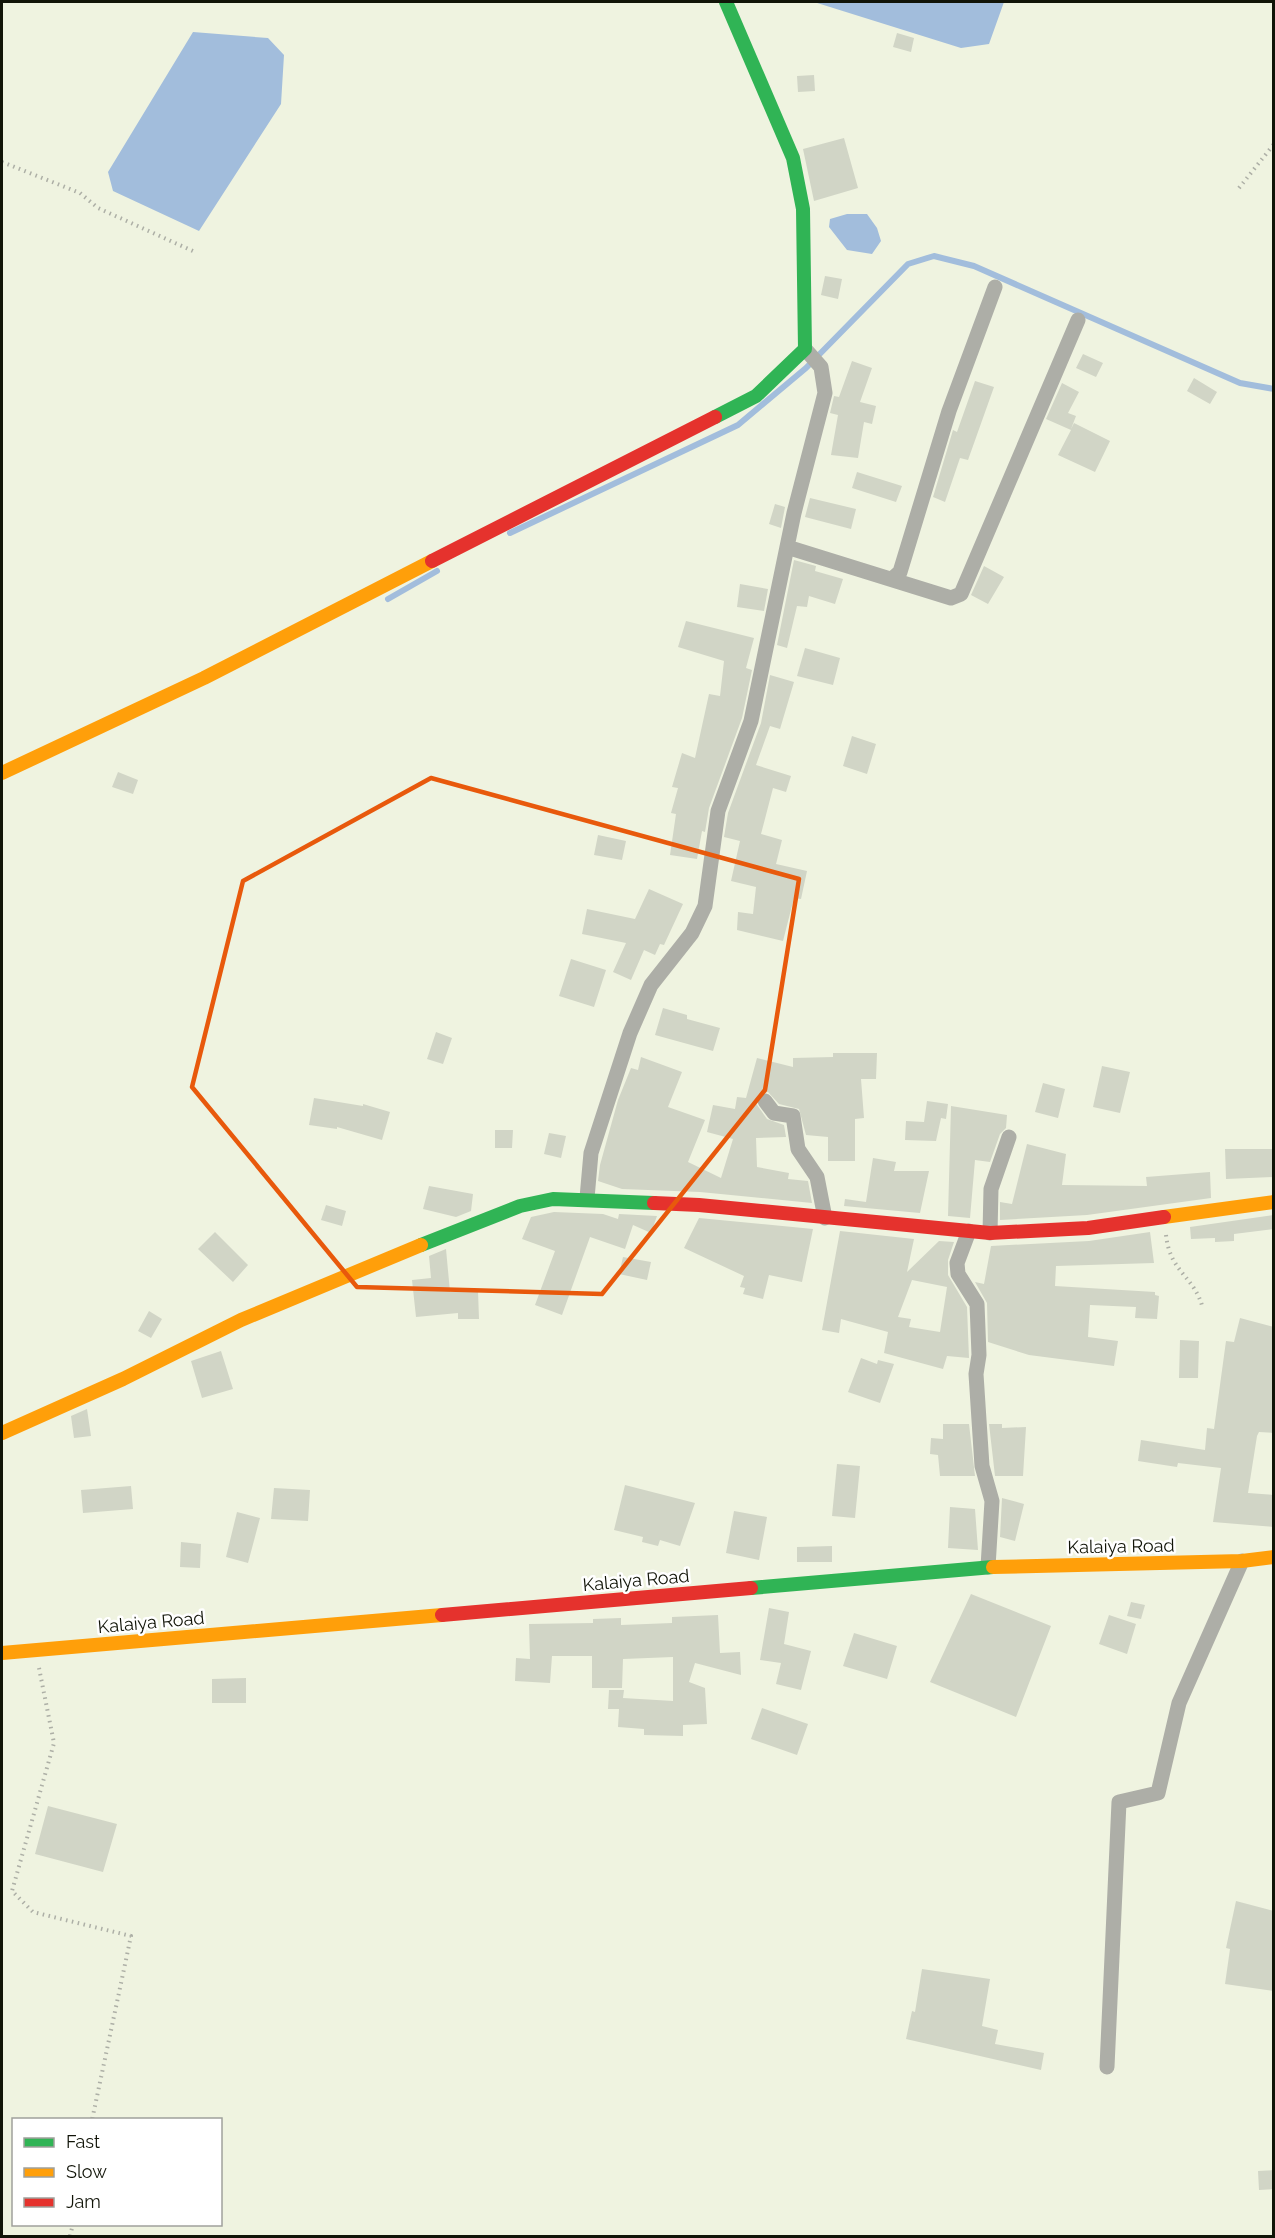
<svg xmlns="http://www.w3.org/2000/svg" width="1275" height="2238" viewBox="0 0 1275 2238" font-family="Raleway,sans-serif">
<style>
.water{fill:#a2bddc}
.lines{fill:none;stroke-linecap:round;stroke-linejoin:round}
.stream{stroke:#a2bddc;stroke-width:6}
.building{fill:#d1d5c6;fill-rule:evenodd}
.path{stroke:#adafa6;stroke-width:4;stroke-dasharray:1.5 4.5;stroke-linecap:butt}
.street{stroke:#adaea7;stroke-width:15}
.fast{stroke:#30b455;stroke-width:14}
.slow{stroke:#ff9f0a;stroke-width:14}
.jam{stroke:#e5322d;stroke-width:14}
.marked{fill:none;stroke:#e8590c;stroke-width:4.5;stroke-linejoin:round}
.labels{text-anchor:middle;dominant-baseline:central;stroke-width:5;stroke-linejoin:round;paint-order:stroke}
.street-label{font-size:18px;fill:#111408;stroke:#fff}
</style>
<rect width="100%" height="100%" fill="#eff3e0"/>
<path class="water" d="M814,2H1004L989,44L961,48Z
M193,32L268,38L284,55L281,104L199,231L113,191L108,172Z
M847,214H867L877,228L881,241L872,254L847,250L829,227L830,219Z"/>
<g class="lines">
<path class="stream" d="M510,533L738,425L806,368L908,264L934,256L974,266L1240,383L1274,389
M388,599L437,571"/>
</g>
<path class="building" d="M897,33L914,38L911,52L893,47Z
M814,75L815,91L798,92L797,76Z
M844,138L858,188L814,201L803,149Z
M825,276L842,279L838,299L821,295Z
M1083,354L1103,363L1096,377L1076,368Z
M852,361L872,368L860,402L876,406L872,424L864,422L858,458L831,455L838,415L830,413L834,396L839,397Z
M1194,378L1217,392L1210,404L1187,391Z
M975,381L994,387L968,460L960,458L945,502L933,497L953,430L957,432Z
M1062,383L1079,392L1068,413L1076,416L1071,429L1074,423L1110,441L1095,472L1058,455L1071,430L1046,419Z
M857,472L902,486L896,502L852,488Z
M810,498L856,509L851,529L805,517Z
M775,504L785,507L781,528L769,524Z
M794,560L816,566L815,571L843,579L835,604L809,596L807,607L797,606L787,648L777,645Z
M984,566L1004,577L988,604L971,595Z
M740,584L768,589L764,611L737,607Z
M686,621L754,638L746,668L752,670L742,718L709,808L705,832L702,831L697,859L670,855L676,814L671,813L678,788L672,787L682,753L695,758L709,694L720,696L724,661L678,647Z
M805,648L840,658L833,685L797,676Z
M770,675L794,682L780,729L770,726L756,765L791,776L786,792L773,788L761,834L782,840L776,864L807,871L801,899L794,898L783,941L737,930L738,912L753,914L756,887L731,881L740,841L724,837L728,813L761,723Z
M852,736L876,744L867,774L843,766Z
M118,772L138,780L133,794L112,787Z
M598,835L626,841L622,860L594,855Z
M649,889L683,904L664,945L660,944L655,955L644,950L631,980L613,972L626,943L582,934L587,909L635,919Z
M571,959L606,970L594,1007L559,996Z
M663,1008L687,1015V1019L720,1028L713,1051L655,1035Z
M436,1032L452,1038L443,1064L427,1059Z
M833,1053H877L876,1079H861L864,1118L855,1119V1161H828V1137L806,1135L799,1109L779,1104L768,1092L759,1094L755,1102L767,1119L784,1125L786,1137L756,1138L757,1167L789,1173L788,1179L808,1181L812,1203L700,1192L622,1189L598,1181L600,1165L618,1100L631,1068L638,1070L641,1057L682,1072L668,1107L705,1120L688,1162L721,1178L733,1139L707,1132L713,1105L735,1109L737,1097L746,1098L757,1058L793,1067V1058L833,1057Z
M1102,1066L1130,1072L1120,1113L1093,1107Z
M1043,1083L1065,1089L1058,1118L1035,1112Z
M314,1098L363,1106V1104L390,1112L382,1140L337,1127V1129L309,1125Z
M927,1101L948,1104L946,1119L941,1118L936,1141L905,1140L906,1121L924,1122Z
M951,1106L1007,1115L1006,1128L1000,1134L990,1162L975,1160L970,1218L948,1216Z
M495,1130H513L512,1148H495Z
M549,1133L566,1136L561,1158L544,1154Z
M1027,1144L1066,1154L1062,1185L1147,1186L1146,1177L1210,1172L1211,1198L1087,1215L1000,1220V1202L1012,1204Z
M1225,1149H1274V1177L1226,1179Z
M873,1158L896,1162L894,1171H929L920,1213L844,1206L845,1199L866,1202Z
M429,1186L473,1194L471,1211L456,1217L423,1209Z
M326,1205L346,1211L342,1226L321,1220Z
M554,1212L603,1214L618,1219L619,1214L657,1216L651,1233L633,1225L625,1249L590,1237L562,1315L535,1305L555,1251L522,1239L531,1217Z
M1274,1215V1229L1234,1234V1241L1215,1242V1238L1191,1239L1190,1227Z
M699,1218L813,1229L802,1282L769,1275L763,1299L743,1294L745,1288L740,1287L744,1276L684,1248Z
M840,1231L914,1239L907,1272L939,1241L954,1242L948,1260V1275L967,1307L969,1358L947,1356L943,1369L884,1353L888,1332L841,1319L839,1333L822,1330ZM912,1280L947,1287L940,1332L909,1327L911,1319L898,1317Z
M215,1232L248,1265L233,1282L198,1249Z
M1150,1232L1154,1263L1056,1266L1055,1286L1155,1292V1295L1159,1296L1157,1319L1135,1318L1136,1307L1090,1305L1088,1337L1118,1341L1114,1366L1029,1355L988,1342L987,1303L975,1282L984,1284L991,1246L1089,1241Z
M446,1249L450,1292L478,1291L479,1319H458V1313L416,1317L412,1280L431,1278L429,1256Z
M623,1257L651,1262L647,1280L619,1274Z
M149,1311L162,1319L151,1338L138,1331Z
M1240,1318L1274,1327V1433L1259,1432L1257,1436L1248,1493L1274,1495V1527L1213,1522L1221,1468L1178,1463L1177,1467L1138,1461L1141,1440L1205,1450L1207,1428L1214,1429L1226,1341L1234,1342Z
M1180,1340L1199,1341L1198,1378H1179Z
M221,1351L233,1389L202,1398L191,1361Z
M861,1358L877,1364L878,1360L894,1364L880,1403L848,1392Z
M87,1409L91,1436L74,1438L71,1416Z
M943,1424H969L975,1476H940L938,1455L930,1454L931,1438L943,1439Z
M989,1424H1002V1428L1026,1427L1023,1476H995Z
M837,1464L860,1466L855,1518L832,1516Z
M625,1485L695,1503L680,1546L660,1540L658,1546L642,1542L643,1537L614,1530Z
M131,1486L133,1509L83,1513L81,1490Z
M274,1488L310,1490L308,1521L271,1519Z
M1002,1498L1024,1504L1015,1541L1000,1537Z
M950,1507L975,1509L978,1550L948,1548Z
M734,1511L767,1517L759,1560L726,1553Z
M237,1512L260,1518L248,1563L226,1557Z
M181,1542L201,1544L200,1568L180,1567Z
M832,1546V1562H797V1547Z
M971,1594L1051,1626L1016,1717L930,1682Z
M1131,1602L1145,1605L1141,1619L1127,1616Z
M769,1608L789,1612L784,1644L811,1651L801,1690L776,1684L781,1663L760,1660Z
M718,1615L720,1653L740,1652L741,1675L695,1663L689,1682L705,1688L707,1724L683,1725V1736L644,1735V1729L618,1727L619,1709H608L609,1690H624L623,1698L673,1701V1657L623,1659L622,1688H592V1656H552L550,1683L515,1681L516,1658L530,1659L529,1624L593,1623V1619L621,1618V1625L672,1623V1617Z
M1109,1615L1136,1624L1127,1654L1099,1644Z
M854,1633L897,1646L887,1679L843,1666Z
M246,1678V1703H212V1679Z
M762,1708L808,1724L797,1755L751,1739Z
M48,1806L117,1824L103,1872L35,1854Z
M1236,1901L1274,1911V1991L1225,1984L1230,1949L1226,1948Z
M922,1969L990,1979L982,2026L998,2030L995,2044L1044,2053L1041,2070L906,2039L912,2011L915,2012Z
M1274,2170V2189L1259,2190L1258,2171Z"/>
<g class="lines">
<path class="path" d="M2,162L80,193L98,208L195,252
M1239,188L1274,144
M1166,1235C1170,1273 1195,1276 1203,1309
M39,1668L54,1743L12,1891L33,1912L131,1936L92,2120
M70,2236L73,2224"/>
<path class="street" d="M787,547L951,598L961,594L1078,320
M892,579L900,572L949,411L995,287
M765,1101L774,1113L793,1116L798,1149L817,1177L825,1218
M587,1198L591,1153L630,1033L651,985L692,933L705,906L718,811L751,721L794,513L825,393L821,367L805,349
M969,1231L957,1263L958,1274L977,1304L979,1355L976,1374L982,1466L992,1501L988,1567
M990,1233L991,1189L1009,1137
M1107,2067L1119,1802L1158,1793L1179,1703L1242,1561"/>
<path class="fast" d="M715,417L756,396L805,349L803,209L793,158L726,2
M421,1245L520,1206L553,1199L654,1203
M751,1588L993,1567"/>
<path class="slow" d="M2,773L204,678L432,561
M1164,1217L1274,1202
M2,1433L123,1379L241,1320L421,1245
M993,1567L1242,1561L1274,1557
M2,1653L442,1615"/>
<path class="jam" d="M432,561L715,417
M654,1203L699,1205L990,1233L1088,1228L1164,1217
M442,1615L751,1588"/>
</g>
<path class="marked" d="M431,778L799,879L765,1090L602,1294L357,1287L192,1087L243,881Z"/>
<g class="labels">
<g class="street-label">
<text transform="translate(1121 1546) rotate(-1)">Kalaiya Road</text>
<text transform="translate(636 1580) rotate(-5)">Kalaiya Road</text>
<text transform="translate(151 1622) rotate(-5)">Kalaiya Road</text>
</g>
</g>
<rect width="1275" height="2238" fill="none" stroke="#111408" stroke-width="6"/>
<rect x="12" y="2118" width="210" height="108" fill="#ffffff" stroke="#a0a19c" stroke-width="1.5"/>
<rect x="24" y="2138" width="30" height="9" fill="#30b455" stroke="#a0a19c" stroke-width="1.5"/>
<text x="66" y="2148" font-size="18" fill="#111408">Fast</text>
<rect x="24" y="2168" width="30" height="9" fill="#ff9f0a" stroke="#a0a19c" stroke-width="1.5"/>
<text x="66" y="2178" font-size="18" fill="#111408">Slow</text>
<rect x="24" y="2198" width="30" height="9" fill="#e5322d" stroke="#a0a19c" stroke-width="1.5"/>
<text x="66" y="2208" font-size="18" fill="#111408">Jam</text>
</svg>
